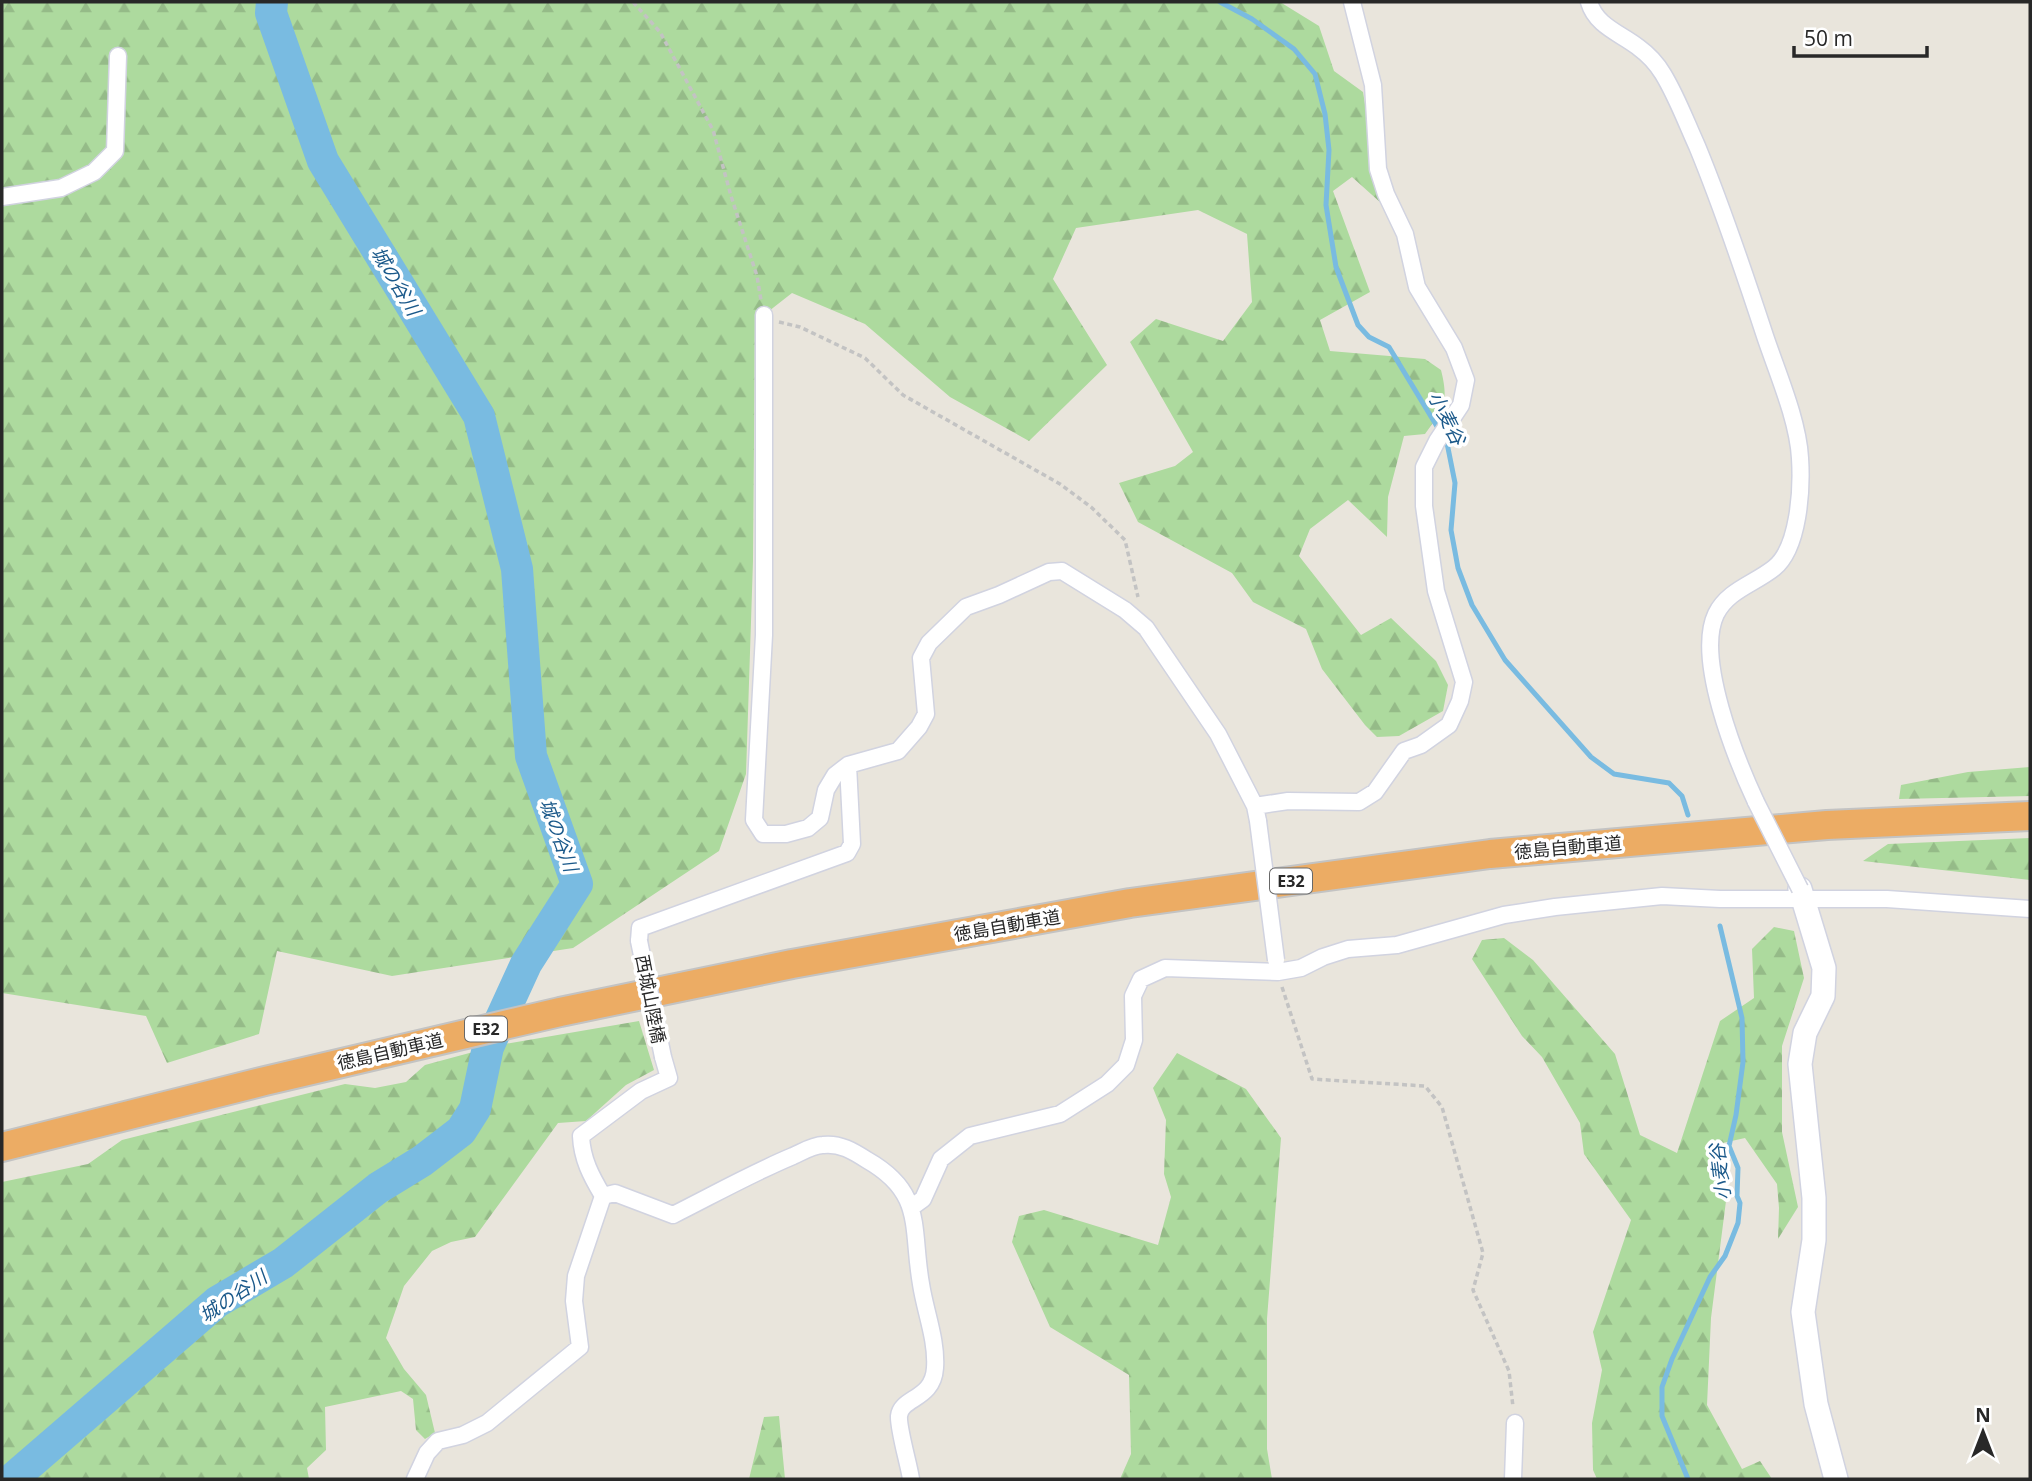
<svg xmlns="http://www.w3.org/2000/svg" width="2032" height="1481" viewBox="0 0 2032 1481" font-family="'Open Sans','Noto Sans JP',sans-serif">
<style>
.forest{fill:url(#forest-firs)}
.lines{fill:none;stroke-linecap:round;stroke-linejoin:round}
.stream{stroke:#79bbe1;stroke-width:5}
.river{stroke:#79bbe1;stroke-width:32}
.street-casing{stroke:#d1d3e0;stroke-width:19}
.secondary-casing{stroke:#d1d3e0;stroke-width:26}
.highway-casing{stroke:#c3c3c3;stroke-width:32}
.path{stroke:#c3c3c3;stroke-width:3.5;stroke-dasharray:5 3.5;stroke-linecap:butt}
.street{stroke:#fff;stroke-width:16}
.secondary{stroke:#fff;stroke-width:23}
.highway{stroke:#ecac64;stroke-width:28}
.street-bridge-casing{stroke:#d1d3e0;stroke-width:19;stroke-linecap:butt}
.street-bridge{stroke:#fff;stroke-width:16}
.labels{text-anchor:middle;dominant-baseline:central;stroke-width:7;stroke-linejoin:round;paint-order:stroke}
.shield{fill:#fff;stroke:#686868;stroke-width:2}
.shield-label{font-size:16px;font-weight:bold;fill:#282828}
.street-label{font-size:18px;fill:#282828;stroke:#fff}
.water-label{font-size:19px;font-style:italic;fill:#1b598a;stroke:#fff}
</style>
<defs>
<pattern id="forest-firs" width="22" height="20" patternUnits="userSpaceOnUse" patternTransform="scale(1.75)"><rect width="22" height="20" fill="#adda9e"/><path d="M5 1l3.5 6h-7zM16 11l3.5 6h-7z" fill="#95bb88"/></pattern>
</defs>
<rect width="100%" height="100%" fill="#e9e5dc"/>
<path class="forest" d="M2,2H1280L1319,26L1334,71L1363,92L1381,203L1352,177L1333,191L1370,292L1320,320L1330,351L1425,359L1441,370C1449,402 1444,408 1425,434L1404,436L1388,497L1387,537L1348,500L1310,529L1299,556L1361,635L1391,618L1436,661L1448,685L1443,711L1399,736L1377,737L1365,725L1322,669L1306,629L1253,602L1232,573L1138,522L1119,483L1175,466L1193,452L1130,342L1156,319L1223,341L1252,302L1247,234L1198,210L1076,228L1053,279L1107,365L1029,441L950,397L865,324L792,293L755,322L753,561L746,774L719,851L573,948L392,976L277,951L259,1034L167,1063L146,1016L2,993Z
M2030,767V796L1899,799L1901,785L1968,772Z
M2030,838V880L1863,861L1888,844Z
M1774,927L1794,931L1804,978L1782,1046V1132L1798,1207L1778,1239L1779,1208L1777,1184L1745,1138L1718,1144L1726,1201L1711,1318L1707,1405L1742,1469L1760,1461L1772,1479H1597L1593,1470L1592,1423L1602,1370L1593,1332L1631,1220L1584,1154L1580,1123L1542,1057L1522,1036L1472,959L1482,940L1504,938L1533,960L1615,1054L1640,1135L1677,1153L1720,1021L1754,998L1752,949Z
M639,1021L654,1070L626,1085L586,1121L558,1123L475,1237L451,1242L432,1251L404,1286L386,1338L404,1369L426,1395L435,1433L425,1439L416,1430L413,1399L401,1391L325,1407L326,1450L307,1468L309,1479H2V1182L88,1164L122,1140L345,1084L375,1088L406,1082L425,1065L499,1045Z
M1177,1053L1246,1089L1281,1138L1267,1319V1449L1272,1479H1120L1131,1454L1129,1375L1050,1327L1012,1242L1019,1216L1044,1210L1158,1245L1171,1197L1164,1174L1166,1120L1153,1088Z
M779,1416L785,1479H749L764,1417Z"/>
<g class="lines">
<path class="stream" d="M1220,2L1252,19L1294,49L1315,74L1325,114L1329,150L1326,205L1336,267L1358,325L1369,337L1389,347L1447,443L1455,483L1451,530L1458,568L1472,605L1505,660L1591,757L1614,774L1669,783L1682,796L1688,815
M1688,1479L1662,1416V1387L1672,1359L1710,1277L1725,1256L1738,1223L1740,1203L1737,1196L1738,1168L1729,1146L1736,1115L1743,1062L1742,1018L1720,926"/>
<path class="river" d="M12,1479L217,1302L283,1263L378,1188L422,1161L461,1131L475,1109L488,1047L526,964L577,884L531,756L517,569L479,416L323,161L271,13L272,2"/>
<g class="street-casing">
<path id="street" d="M1589,2C1596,26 1620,33 1638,47C1649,55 1657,64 1663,74C1677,97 1686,122 1697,146C1723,209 1744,272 1765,336C1777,372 1798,420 1800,458C1802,489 1799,548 1774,568C1754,584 1728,590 1716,614C1695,658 1736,759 1756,802
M2,197L61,188L94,172L115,151L118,56
M764,315V635L754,820L763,834H786L808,828L820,818L826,790L835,775L848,765L898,751L919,727L926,714L921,658L929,643L966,607L999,595L1049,572L1062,571L1125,610L1146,628L1218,734L1255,806L1258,821
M1255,806L1288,801L1359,802L1375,792L1404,751L1421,745L1449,725L1460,701L1464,682L1436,591L1424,506V467L1437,441L1461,405L1466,380L1454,348L1417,287L1405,234L1386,194L1378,169L1373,85L1352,2
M639,941L640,928L847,853L852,844L848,765
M603,1196L615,1193L673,1215C713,1195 752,1173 793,1156C802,1152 813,1145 823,1145C840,1143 853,1151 867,1160C925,1193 911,1228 921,1284C925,1311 937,1340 935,1368C933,1400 901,1397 899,1416C898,1428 909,1465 911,1479
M912,1207L923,1199L941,1159L970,1136L1060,1114L1107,1084L1126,1065L1134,1040L1133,996L1141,979L1165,968L1278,972L1301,968L1323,957L1348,949L1397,945L1504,915L1555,907L1662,896L1720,899H1887L2030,909
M415,1479L427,1453L438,1441L463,1435L487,1423L580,1347L574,1301L576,1276L603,1196C591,1176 582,1159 581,1136L641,1091L669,1078L663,1057
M1513,1479L1515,1423"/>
</g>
<g class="secondary-casing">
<path id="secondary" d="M1800,889L1824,968L1823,996L1805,1033L1800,1064L1814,1198V1240L1803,1312L1816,1404L1836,1479"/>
</g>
<g class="highway-casing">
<path id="highway" d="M2,1147L265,1081L560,1012L792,964L1130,903L1490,854L1827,825L2030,816"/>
</g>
<path class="path" d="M633,2L660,32L713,130L731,196L757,276L761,300
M779,322L800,327L865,358L903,395L1060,484L1091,507L1125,540L1138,597
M1282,987L1312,1079L1425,1086L1442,1107L1483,1253L1473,1290L1509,1371L1513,1407"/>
<use href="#street" class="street"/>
<use href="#secondary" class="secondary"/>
<use href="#highway" class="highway"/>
<g class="street-bridge-casing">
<path id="street-bridge" d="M1756,802L1800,889
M1258,821L1276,960
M639,941L663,1057"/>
</g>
<use href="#street-bridge" class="street-bridge"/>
</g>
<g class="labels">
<g class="shield">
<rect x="1270" y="868.5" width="42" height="25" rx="5"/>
<rect x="465" y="1016.5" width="42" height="25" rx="5"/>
</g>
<g class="shield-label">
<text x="1291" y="881">E32</text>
<text x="486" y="1029">E32</text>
</g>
<g class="street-label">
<text transform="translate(1568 847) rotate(-5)">徳島自動車道</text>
<text transform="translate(1007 925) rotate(-10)">徳島自動車道</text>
<text transform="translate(651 999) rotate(79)">西城山陸橋</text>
<text transform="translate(390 1051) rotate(-13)">徳島自動車道</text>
</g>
<g class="water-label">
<text transform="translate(396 281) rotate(59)">城の谷川</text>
<text transform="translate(1447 418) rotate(63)">小麦谷</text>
<text transform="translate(559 835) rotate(70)">城の谷川</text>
<text transform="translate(1720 1172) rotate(-97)">小麦谷</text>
<text transform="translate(233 1296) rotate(-34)">城の谷川</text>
</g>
</g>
<rect width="2032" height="1481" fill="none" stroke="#282828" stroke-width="7"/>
<g transform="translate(1983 1432)" stroke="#ffffff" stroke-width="5" paint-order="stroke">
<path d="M0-5L12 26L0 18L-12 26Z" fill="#282828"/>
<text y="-10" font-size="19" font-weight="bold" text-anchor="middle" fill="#282828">N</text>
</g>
<path d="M1794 46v10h133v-10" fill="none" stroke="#282828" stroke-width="3.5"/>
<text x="1804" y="46" font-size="21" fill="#282828" stroke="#ffffff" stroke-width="5" paint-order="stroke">50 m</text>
</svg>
